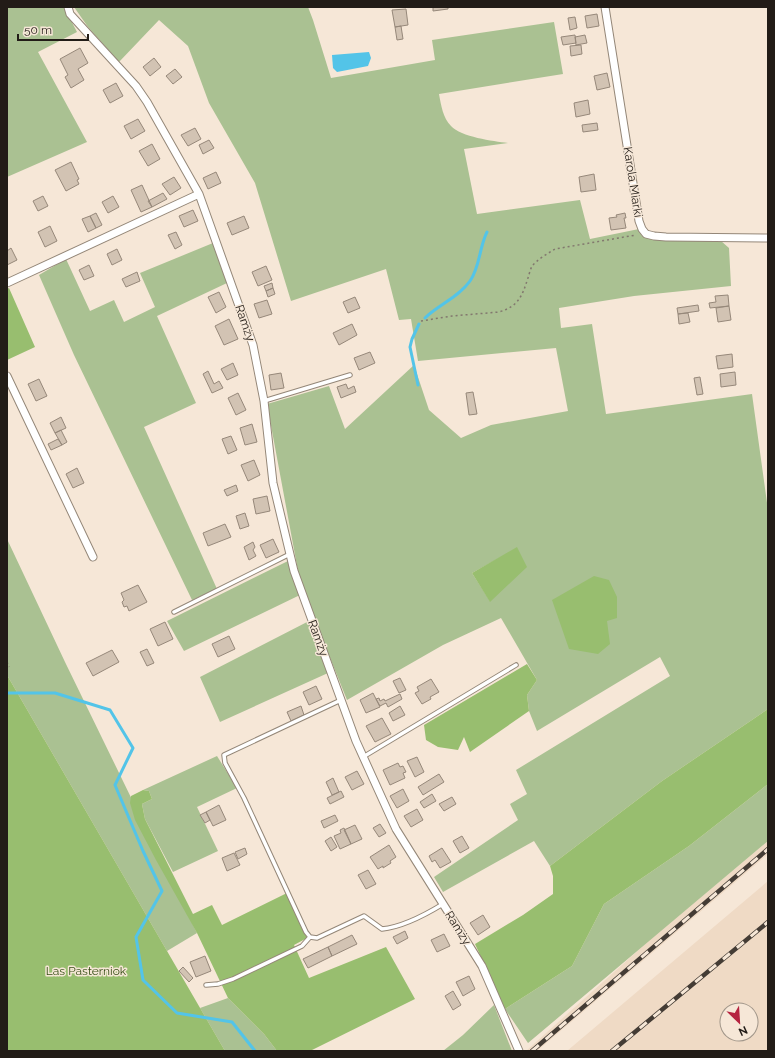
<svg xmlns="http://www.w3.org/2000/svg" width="775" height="1058" viewBox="0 0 775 1058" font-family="Raleway,sans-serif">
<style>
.built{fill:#efdac5;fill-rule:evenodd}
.green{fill:#aac192;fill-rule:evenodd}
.forest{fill:#98be6f}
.water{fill:#53c4e8}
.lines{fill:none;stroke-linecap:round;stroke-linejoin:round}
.stream{stroke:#53c4e8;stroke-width:3}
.building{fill:#d2c3b3;stroke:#96887a}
.lane-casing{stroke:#948778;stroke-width:5.5}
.street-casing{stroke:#948778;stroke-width:9}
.path{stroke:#82786e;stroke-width:1.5;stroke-dasharray:2 3;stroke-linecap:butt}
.lane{stroke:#fff;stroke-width:3.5}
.street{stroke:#fff;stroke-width:7}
.rail-casing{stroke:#443c35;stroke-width:4.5}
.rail{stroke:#f6e7d7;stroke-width:3;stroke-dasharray:9;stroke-linecap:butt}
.labels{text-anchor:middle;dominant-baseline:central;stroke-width:3;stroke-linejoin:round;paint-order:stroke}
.street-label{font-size:12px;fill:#221c17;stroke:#f6e7d7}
.park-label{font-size:12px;fill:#364e16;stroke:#f6e7d7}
</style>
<rect width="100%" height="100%" fill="#f6e7d7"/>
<path class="built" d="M768,841V854L537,1051H526L652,938Z
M768,881V1051H567ZM727,1010H751V1034H727Z"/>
<path class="green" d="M7,7H64L77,32L38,52L87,142L7,177Z
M74,7H308L313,20L331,78L435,60L432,40L554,22L563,74L439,94C441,105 443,118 451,126C461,137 493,141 508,143L464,149L477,214L580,200L590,239L639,229L642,236L667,240L721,241L729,248L731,286L634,296L559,308L561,328L592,324L606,414L752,394L768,510V709L662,781L550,866L534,841L443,892L434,877L518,820L510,804L527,794L516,770L670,676L660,657L537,731L529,711L527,695L537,680L501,618L443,645L347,700L316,623L298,571L267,404L329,386L345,429L414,365L429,410L461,438L491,425L568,411L556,348L418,361L411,319L399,320L386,269L291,301L255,183L209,103L188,46L159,20L119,62L88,27ZM517,548L490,601L472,573Z
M213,243L227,283L157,316L196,403L144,427L217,589L192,600L74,355L39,275L66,259L90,311L114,300L124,322L155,307L140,273Z
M7,539L65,662L197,933L167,951L7,675Z
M288,561L300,595L184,651L167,621Z
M309,621L328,673L220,722L200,677Z
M217,756L237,788L197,807L218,851L173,872L145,819L142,804L152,799L149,791L143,790Z
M768,784V841L528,1043L505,1009L572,966L604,904L689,846Z
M228,998L264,1034L277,1051H225L200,1008Z
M494,1005L512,1051H443L463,1035Z"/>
<path class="forest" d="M9,288L35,347L7,360V289Z
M517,547L527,567L490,602L472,573Z
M594,576L609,580L617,597V618L607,621L610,644L598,654L569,649L552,600Z
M527,664L537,680L527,695L529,711L470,752L464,737L458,750L438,747L426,740L424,725Z
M7,675L225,1051H7Z
M768,709V784L689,846L604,904L572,966L505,1009L475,944L523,915L553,894V876L550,866L662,781Z
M143,790L149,791L152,799L142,804L145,819L193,914L212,905L222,925L287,893L307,938L294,945L309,978L386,947L415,999L310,1051H277L264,1034L228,998L197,933L156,860L135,820L130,803L131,796Z"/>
<path class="water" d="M369,52L371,58L368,66L337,72L333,68L332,55Z"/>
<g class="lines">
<path class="stream" d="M425,318C438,305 459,297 470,281C480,267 479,248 487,232
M418,385L410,347L412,339L419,324
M7,693H55L110,710L133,748L115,785L143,851L162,891L136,937L143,980L177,1013L232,1022L255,1051"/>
</g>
<path class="building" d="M433,7H448V9L433,11Z
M406,9L408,25L395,27L392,10Z
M597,14L599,26L587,28L585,16Z
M575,17L577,28L570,30L568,18Z
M401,26L403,39L397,40L395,27Z
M575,35L576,43L563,45L561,37Z
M585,35L587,43L576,45L575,37Z
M581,45L582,54L571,56L570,46Z
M80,48L88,63L78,69L84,80L71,88L65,77L68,75L60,59Z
M154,58L161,67L150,76L143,67Z
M175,69L182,77L173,84L166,76Z
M607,73L610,87L597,90L594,76Z
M116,83L123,96L110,103L103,90Z
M588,100L590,114L576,117L574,103Z
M138,119L145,131L131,139L124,126Z
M597,123L598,130L583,132L582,125Z
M195,128L201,139L188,146L181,135Z
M209,140L214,148L203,154L199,145Z
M152,144L160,159L148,166L139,151Z
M71,162L79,179L77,180L79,184L66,191L55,170Z
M216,172L221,183L208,189L203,178Z
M594,174L596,190L581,192L579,177Z
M174,177L181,188L170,195L162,184Z
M142,185L152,207L141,212L131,190Z
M163,193L167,199L152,207L148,201Z
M43,196L48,206L38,211L33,201Z
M113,196L119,207L108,213L102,202Z
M193,210L198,221L184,227L179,216Z
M96,213L102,225L96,228L90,216Z
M625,213L626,218H624L626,228L611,230L609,218L617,217L616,215Z
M90,216L96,228L88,232L82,219Z
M244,216L249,228L232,235L227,223Z
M50,226L57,241L45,247L38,232Z
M176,232L182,245L175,249L168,235Z
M11,248L17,260L7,265V251Z
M117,249L122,260L112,265L107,254Z
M89,265L94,276L84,280L79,270Z
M266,266L272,280L258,286L252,272Z
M137,272L140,281L126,287L122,279Z
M272,283L273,288L266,291L264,286Z
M273,288L275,294L268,297L266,291Z
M219,292L226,307L216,313L208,297Z
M728,295L729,306L710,308L709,303L716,302L715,296Z
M355,297L360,308L348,313L343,302Z
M267,300L272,314L259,318L254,304Z
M698,305L699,311L678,314L677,308Z
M729,306L731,320L718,322L716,308Z
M688,313L690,322L679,324L678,314Z
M229,319L238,339L224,345L215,326Z
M352,324L357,335L339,345L333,333Z
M370,352L375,363L359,370L354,358Z
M732,354L733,367L718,369L716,356Z
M233,363L238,375L227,380L221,369Z
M208,371L214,384L219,381L223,388L212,393L203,374Z
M735,372L736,385L721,387L720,374Z
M281,373L284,388L271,390L269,375Z
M700,377L703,394L697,395L694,378Z
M39,379L47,396L36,401L28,384Z
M346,384L348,389L354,386L356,392L341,398L337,387Z
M473,392L477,414L469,415L466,393Z
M238,393L246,410L236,415L228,398Z
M61,417L66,428L55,433L50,423Z
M252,424L257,442L245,445L240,428Z
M61,430L67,442L62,445L55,433Z
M231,436L237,450L228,454L222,439Z
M58,439L62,445L51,450L48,444Z
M254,460L260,475L248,481L241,465Z
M77,468L84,483L73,488L66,474Z
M236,485L238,491L227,496L224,490Z
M267,496L270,511L256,514L253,499Z
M245,513L249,526L240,529L236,516Z
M225,524L231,537L208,546L203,533Z
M273,539L279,552L266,558L260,545Z
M253,542L255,547L253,550L256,556L249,560L244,547Z
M138,585L147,602L129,611L127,606L124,607L122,602L124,600L121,593Z
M165,622L173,639L158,646L150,629Z
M229,636L235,649L218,657L212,644Z
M147,649L154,663L147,666L140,652Z
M112,650L119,662L93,676L86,663Z
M400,678L406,690L399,693L393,681Z
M431,679L439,692L430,697L431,699L422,704L415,693L419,691L417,687Z
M316,686L322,699L309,705L303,692Z
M373,693L380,707L366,713L360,700Z
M400,694L402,699L388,707L386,703L380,706L376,699L379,698L380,701L384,699L385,701Z
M301,706L304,715L291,721L287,712Z
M400,706L405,715L393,721L389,713Z
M382,718L391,734L375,742L366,726Z
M417,757L424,772L415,777L407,761Z
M398,763L400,767L403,766L406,772L403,773L405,778L390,785L383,770Z
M357,771L364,784L352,790L345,777Z
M439,774L444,782L423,795L418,787Z
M333,778L339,792L332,795L326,782Z
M403,789L409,801L397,808L390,796Z
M341,791L344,797L330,804L327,798Z
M432,794L436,801L424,808L420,802Z
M452,797L456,804L444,811L439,804Z
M219,805L226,820L213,826L206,812Z
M417,809L423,820L411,827L404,816Z
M206,812L210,820L205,823L200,815Z
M335,815L338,821L324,828L321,821Z
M380,824L386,833L379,837L373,828Z
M355,825L362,839L351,844L344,830Z
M344,828L351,844L340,849L334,836L341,833L340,830Z
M462,836L469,848L460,853L453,841Z
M331,837L337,847L331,851L325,841Z
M389,845L396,857L390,861L391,863L383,868V866L378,869L370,857Z
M245,848L247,854L238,859L235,852Z
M442,848L451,862L440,868L435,860L432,862L429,856Z
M234,853L240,865L227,871L222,858Z
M368,870L376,884L366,889L358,875Z
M483,915L490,927L478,935L470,923Z
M405,931L408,938L397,944L393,937Z
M444,934L450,946L437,952L431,940Z
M352,935L357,944L332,956L328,947Z
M328,947L332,956L308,968L303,959Z
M205,956L211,971L196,977L190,962Z
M183,967L193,978L189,982L179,971Z
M469,976L475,989L463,996L456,982Z
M453,991L461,1005L453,1010L445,996Z"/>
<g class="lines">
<g class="lane-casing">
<path id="lane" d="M264,401L350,375
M174,612L290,554
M341,700L224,755L225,763L244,798L306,932L310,937L317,938L364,916L382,929C403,927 425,915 443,904
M363,757L516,665
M206,985L218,984L233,979L302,946L310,937"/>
</g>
<g class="street-casing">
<path id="street" d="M68,7L70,14L136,86L147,102L199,194L253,345L264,401L273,483L294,571L356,741L396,829L482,966L519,1051
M605,7L639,221L642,229L646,234L654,236L666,237L768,238
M7,283L199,194
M7,376L93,557"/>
</g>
<path class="path" d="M421,321L452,316L499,312C519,306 522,296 528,278C529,275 530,270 532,266C538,259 547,254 555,249L636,235
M7,662L9,667"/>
<use href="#lane" class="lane"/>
<use href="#street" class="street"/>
<g class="rail-casing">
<path id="rail" d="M532,1051L768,849
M612,1051L768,922"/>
</g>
<use href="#rail" class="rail"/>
</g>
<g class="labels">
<g class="street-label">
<text transform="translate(633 182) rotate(81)">Karola Miarki</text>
<text transform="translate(245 323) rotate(71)">Ramży</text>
<text transform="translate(318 638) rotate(70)">Ramży</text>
<text transform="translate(458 928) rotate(58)">Ramży</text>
</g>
<g class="park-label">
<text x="86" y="971">Las Pasterniok</text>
</g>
</g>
<rect width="775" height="1058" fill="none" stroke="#221c17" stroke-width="16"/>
<g transform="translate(739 1022) rotate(155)"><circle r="19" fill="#f6e7d7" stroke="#a1968a"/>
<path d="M0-3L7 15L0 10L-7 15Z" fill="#b62440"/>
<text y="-6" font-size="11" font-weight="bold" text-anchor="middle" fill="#221c17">N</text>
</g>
<path d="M18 34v6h70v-6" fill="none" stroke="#221c17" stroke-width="2"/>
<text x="24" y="34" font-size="12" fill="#221c17" stroke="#f6e7d7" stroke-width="3" paint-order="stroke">50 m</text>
</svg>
